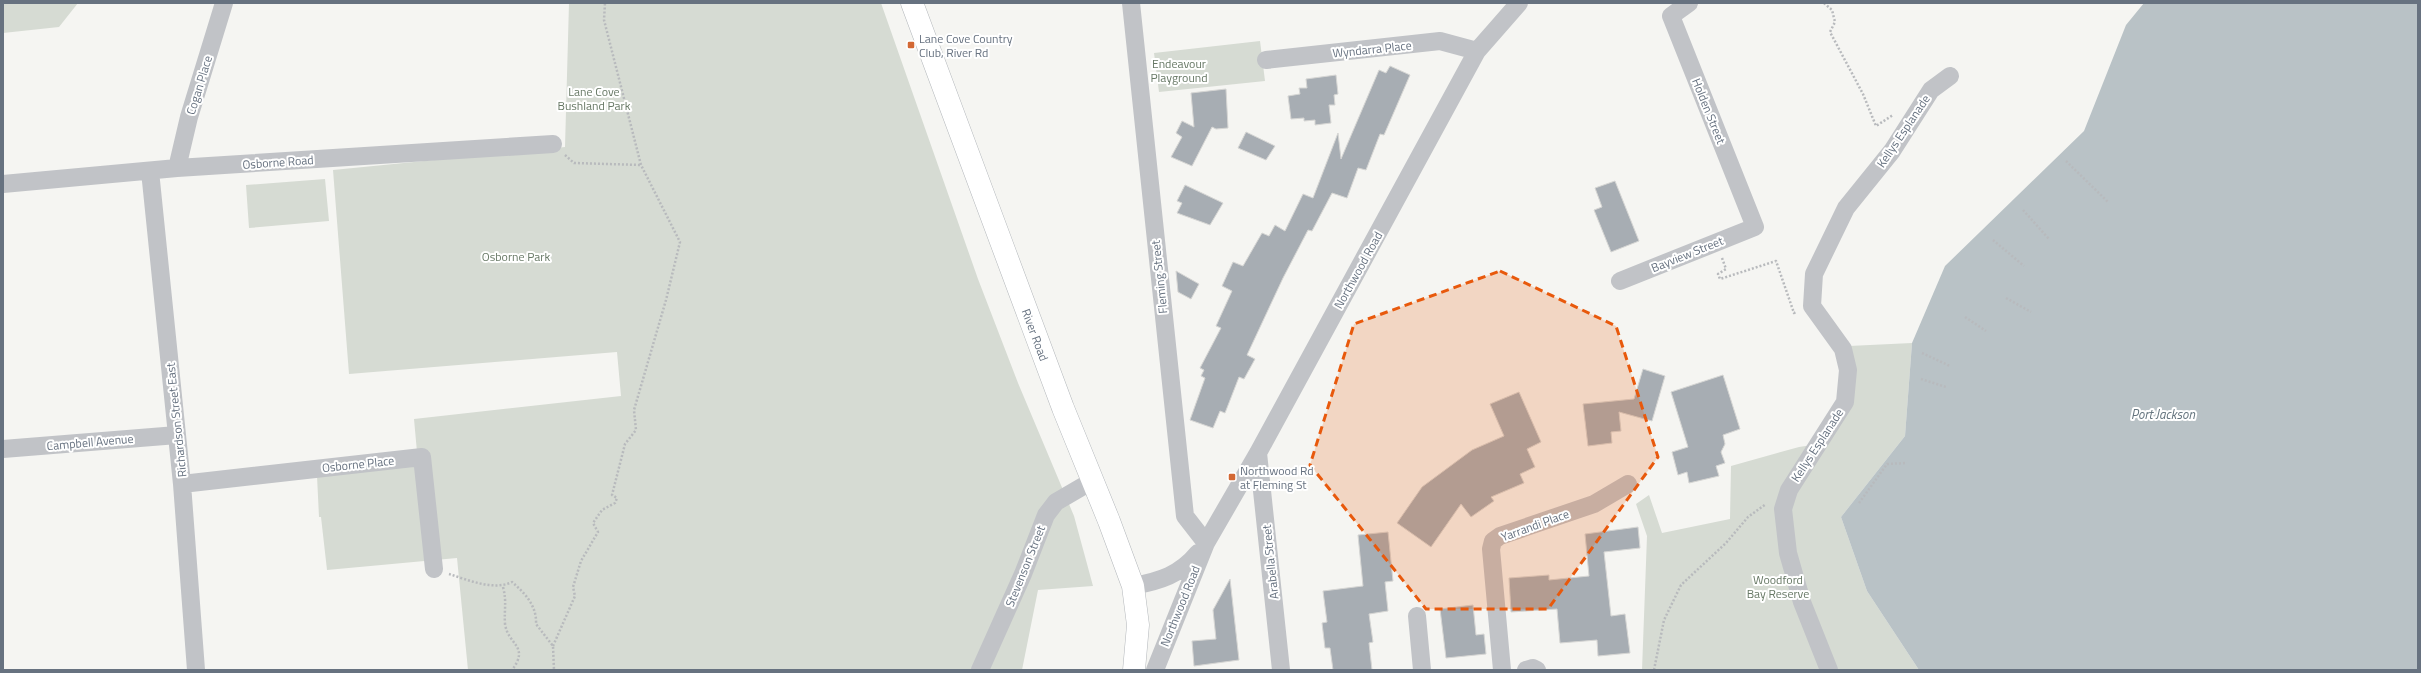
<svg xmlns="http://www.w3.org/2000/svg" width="2421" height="673" viewBox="0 0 2421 673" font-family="'Titillium Web',sans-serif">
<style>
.green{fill:#d6dbd3}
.water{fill:#b9c2c6}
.building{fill:#a7adb3;stroke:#d6d6d4}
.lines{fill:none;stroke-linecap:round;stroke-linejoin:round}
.secondary-casing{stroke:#b3b7bb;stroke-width:23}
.path{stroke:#b8babd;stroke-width:2.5;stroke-dasharray:2 2;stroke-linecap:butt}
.street{stroke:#c1c3c7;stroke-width:18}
.secondary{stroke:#fff;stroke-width:22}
.marked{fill:#e8590c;fill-opacity:0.2;stroke:#e8590c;stroke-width:3;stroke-dasharray:8 5;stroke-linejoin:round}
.poi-dot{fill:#d36834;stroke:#fff;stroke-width:1.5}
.labels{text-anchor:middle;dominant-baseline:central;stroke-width:4;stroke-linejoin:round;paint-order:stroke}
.poi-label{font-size:12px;fill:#677280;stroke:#fff;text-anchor:start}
.street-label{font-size:12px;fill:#677280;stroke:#fff}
.park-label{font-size:12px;fill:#677865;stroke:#fff}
.water-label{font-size:13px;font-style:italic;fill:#63737d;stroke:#fff}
</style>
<rect width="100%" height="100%" fill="#f5f5f2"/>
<path class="green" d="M3,3H78L59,27L3,33Z
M569,3H881L978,279L1018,383L1074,516L1093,586L1038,590L1022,670H468L457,558L327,570L321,517H319L317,476L417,452L414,419L621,396L617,352L349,374L333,170L565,147Z
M1260,41L1265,81L1159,92L1154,53Z
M325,179L329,221L249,228L246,185Z
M1912,343L1905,436L1841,517L1867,591L1919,670H1642L1647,536L1636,504L1649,495L1662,533L1730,519L1731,466L1799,447L1825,443L1849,403V346Z"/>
<path class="water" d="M2144,3H2418V670H1919L1867,591L1841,517L1905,436L1912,343L1945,266L2084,131L2126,25Z"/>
<path class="building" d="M1390,66L1410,75L1384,135L1380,134L1366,170L1358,168L1347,198L1332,193L1312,231L1308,230L1283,278L1247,355L1255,359L1244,379L1239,377L1225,413L1220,411L1213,428L1190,420L1205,378L1201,376L1204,370L1200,368L1221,328L1216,326L1232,291L1222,286L1233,262L1243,266L1262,233L1269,236L1275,225L1285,231L1303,194L1313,198L1338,133L1341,159L1379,70L1386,73Z
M1336,75L1338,94L1334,95L1335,105H1329L1331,123L1315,125V120L1304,121V118L1291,119L1288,96L1300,94L1299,88H1307L1306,79Z
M1226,89L1228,128L1216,129L1212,127L1192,166L1171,157L1182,137L1176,133L1182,121L1194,127L1191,93Z
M1246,132L1275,146L1266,160L1238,148Z
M1615,181L1639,241L1611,252L1594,210L1602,207L1595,188Z
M1185,185L1223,203L1210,225L1177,213L1182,203L1177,201Z
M1176,271L1199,284L1191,299L1178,292Z
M1643,369L1665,376L1652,421L1619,412L1621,431L1611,432L1612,443L1588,446L1583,404L1634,399Z
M1723,375L1740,429L1723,435L1725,444L1721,452L1725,463L1716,466L1719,476L1689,483L1687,472L1678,475L1672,452L1688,447L1671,392Z
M1519,392L1541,442L1527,449L1535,467L1520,474L1524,483L1491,497L1494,501L1471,517L1461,504L1431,547L1397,523L1422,487L1472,450L1504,436L1490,404Z
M1638,527L1640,548L1604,552L1611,616L1625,614L1630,653L1598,656L1597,640L1560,643L1557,609L1511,612L1509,578L1549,575V580L1589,576L1585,534Z
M1388,532L1393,581L1385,582L1388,611L1369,614L1373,642L1369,643L1372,670H1333L1330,648H1325L1322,623L1327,622L1323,591L1363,586L1358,535Z
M1230,579L1239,660L1194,666L1192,641L1216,639L1213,610Z
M1473,605L1476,635L1484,634L1486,654L1446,658L1440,609Z"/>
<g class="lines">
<g class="secondary-casing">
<g id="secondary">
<path id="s1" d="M912,3L1063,408L1109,521L1133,586L1138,625L1134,670"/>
</g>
</g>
<path class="path" d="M1824,3L1832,10L1835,22L1830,32L1863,94L1876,126L1893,115
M565,155L574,163L641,165
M2066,161L2108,202
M2023,210L2049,239
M1993,240L2024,266
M1722,258L1726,269L1718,274L1720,279L1776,261L1794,313L1796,312
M2006,298L2031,312
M1965,317L1986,331
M1922,353L1950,366
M1921,379L1946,387
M1859,503L1887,464L1907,463
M449,574C468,580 494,591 512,582C525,593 537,606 536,624L553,646L554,670
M503,587C507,602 504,609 505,624C508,645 530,646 512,670
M553,646L575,596L573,587L581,561L598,532L593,523L602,510L615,503L617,498L612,495L625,444L636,430L634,410L666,300L680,242L641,165L604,20L605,3
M1654,670L1664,620L1681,585L1726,543L1748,517L1766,504"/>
<path class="street" d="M1131,3L1185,516L1206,543
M1266,60L1440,41L1477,51
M177,168L189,117L224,3
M150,171L182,484L196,670
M3,184L177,168L553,144
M1620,281L1755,227L1671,16L1689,3
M3,449L177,435
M1258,453L1281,670
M182,484L422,457L434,569
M1133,586C1160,581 1180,575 1198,553
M1417,616L1422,670
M980,670L1023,574L1046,515L1056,502L1092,481
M1155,670L1206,543L1258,453L1477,51L1519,3
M1502,670L1491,549L1493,541L1500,536L1594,504L1628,484
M1526,670L1533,668L1537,670
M1829,670L1802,602L1788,553L1783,509L1789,490L1845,402L1848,370L1843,349L1812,306L1814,274L1846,208L1892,151L1931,90L1950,76"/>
<use href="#secondary" class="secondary"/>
</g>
<path class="marked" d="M1500,271L1616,326L1658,457L1548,609H1426L1310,465L1354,324Z"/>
<g class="poi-dot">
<rect x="907" y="41" width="8" height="8" rx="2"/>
<rect x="1228" y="473" width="8" height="8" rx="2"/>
</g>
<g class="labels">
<g class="poi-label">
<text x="919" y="38">Lane Cove Country<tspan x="919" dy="14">Club, River Rd</tspan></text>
<text x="1240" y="470">Northwood Rd<tspan x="1240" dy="14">at Fleming St</tspan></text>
</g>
<g class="street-label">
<text transform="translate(1372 49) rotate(-6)">Wyndarra Place</text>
<text transform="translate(199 85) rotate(-73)">Cogan Place</text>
<text transform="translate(1709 111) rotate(68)">Holden Street</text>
<text transform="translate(1903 131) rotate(-56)">Kellys Esplanade</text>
<text transform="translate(278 162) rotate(-4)">Osborne Road</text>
<text transform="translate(1687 254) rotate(-22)">Bayview Street</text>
<text transform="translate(1358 270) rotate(-61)">Northwood Road</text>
<text transform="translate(1159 277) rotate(-96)">Fleming Street</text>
<text stroke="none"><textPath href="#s1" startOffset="354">River Road</textPath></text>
<text transform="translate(176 420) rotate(-96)">Richardson Street East</text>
<text transform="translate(90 442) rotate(-5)">Campbell Avenue</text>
<text transform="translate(1817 445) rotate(-57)">Kellys Esplanade</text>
<text transform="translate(358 464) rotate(-6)">Osborne Place</text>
<text transform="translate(1535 525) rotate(-20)">Yarrandi Place</text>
<text transform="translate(1270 562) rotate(-96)">Arabella Street</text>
<text transform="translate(1025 566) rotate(-68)">Stevenson Street</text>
<text transform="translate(1180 606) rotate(-68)">Northwood Road</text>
</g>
<g class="park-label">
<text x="1179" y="63">Endeavour<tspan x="1179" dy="14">Playground</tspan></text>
<text x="594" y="91">Lane Cove<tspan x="594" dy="14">Bushland Park</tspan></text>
<text x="516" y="256">Osborne Park</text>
<text x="1778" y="579">Woodford<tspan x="1778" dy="14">Bay Reserve</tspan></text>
</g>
<g class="water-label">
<text x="2163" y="414">Port Jackson</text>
</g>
</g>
<rect width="2421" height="673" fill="none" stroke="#677280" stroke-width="8"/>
</svg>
